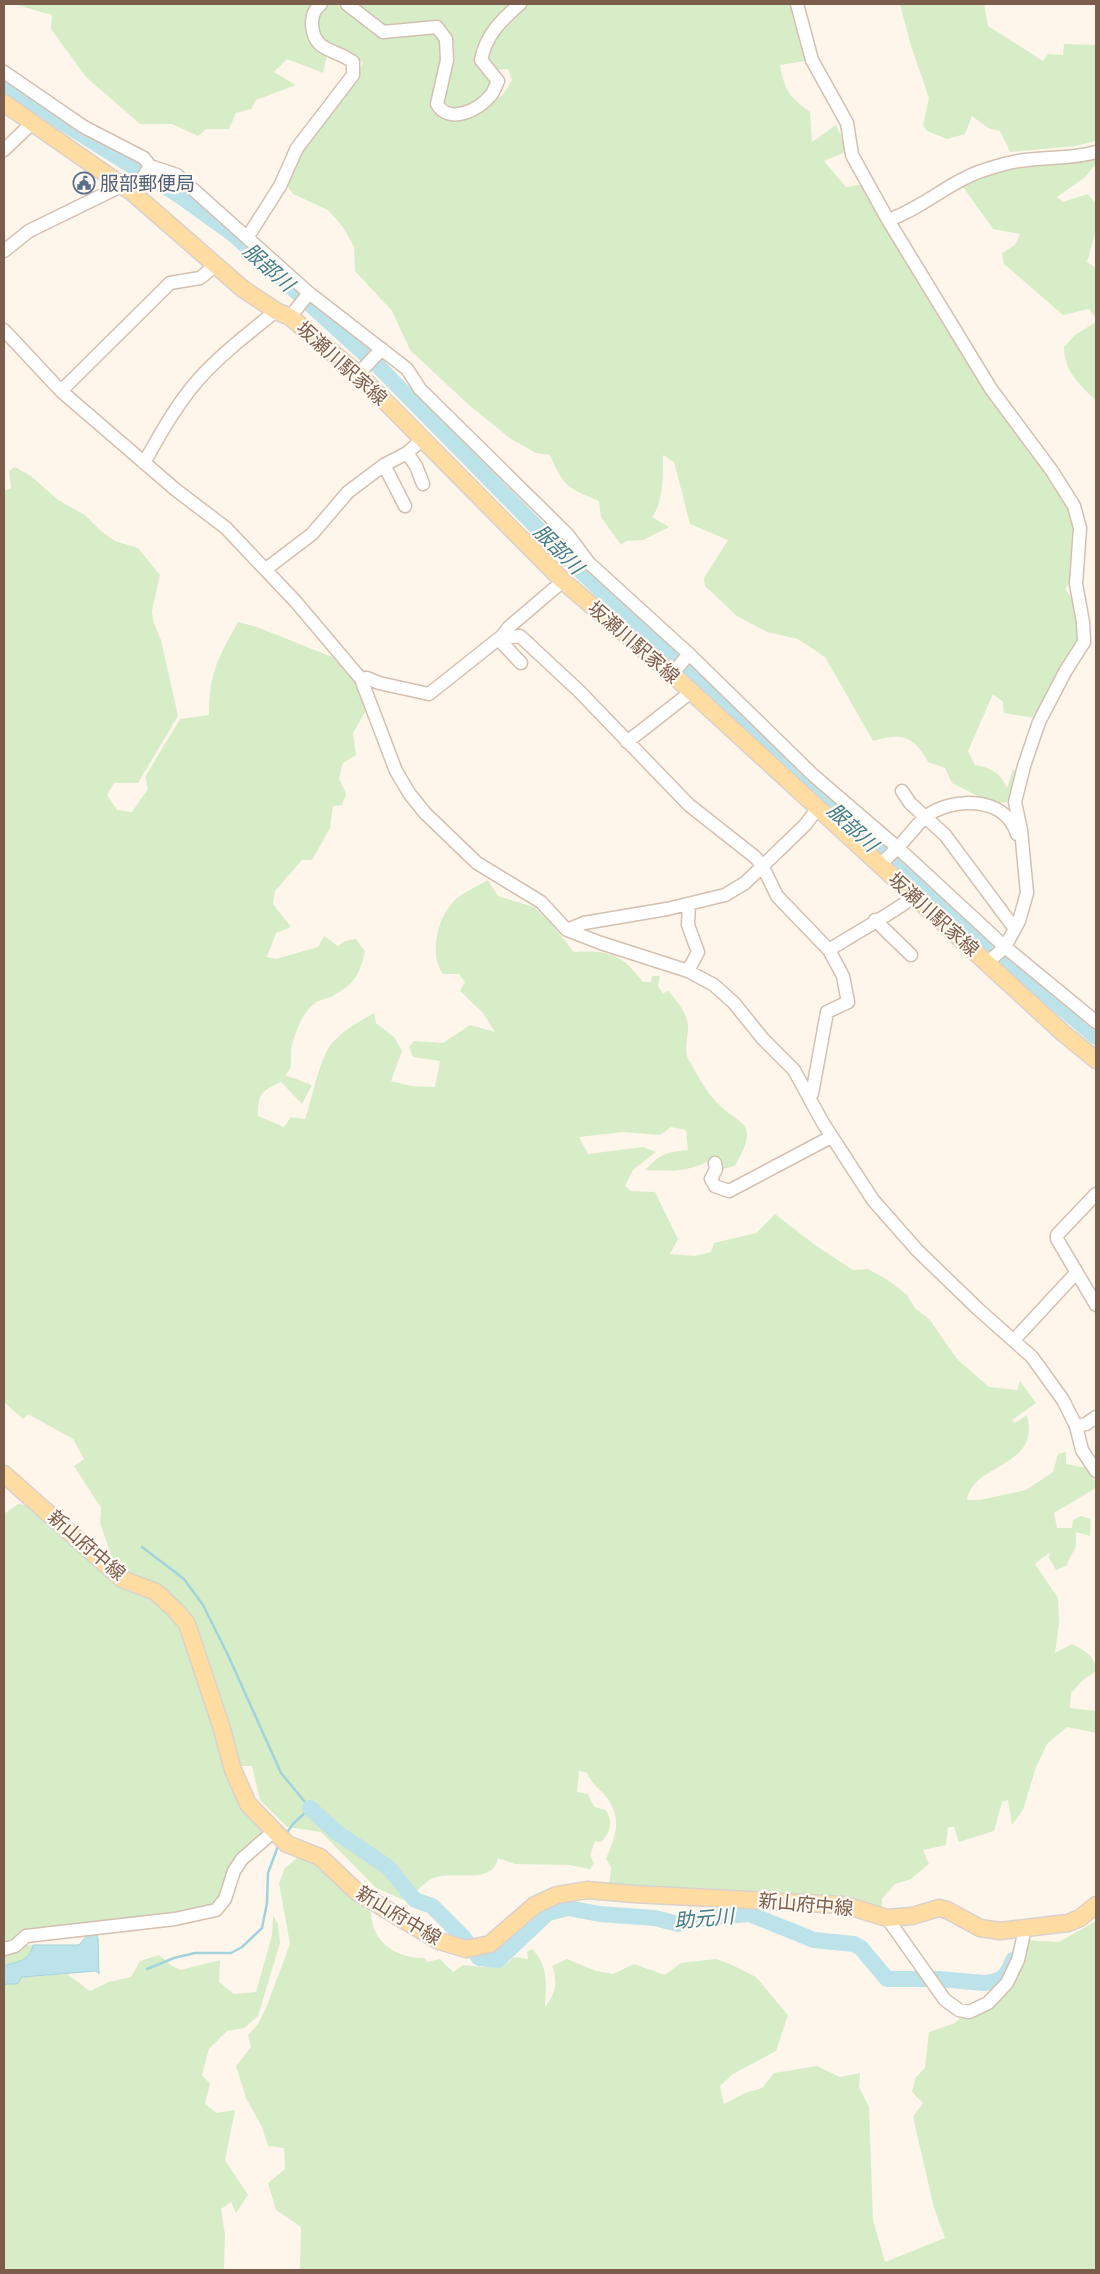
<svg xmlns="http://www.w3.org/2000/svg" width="1100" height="2274" viewBox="0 0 1100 2274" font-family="Mulish,'Noto Sans JP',sans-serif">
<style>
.green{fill:#d7edc7}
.water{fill:#bde3ea;stroke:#a2d3dc}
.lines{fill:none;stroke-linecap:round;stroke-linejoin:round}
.stream{stroke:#a2d3dc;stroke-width:2.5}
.river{stroke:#bde3ea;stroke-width:16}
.minor-casing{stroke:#d4c0b1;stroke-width:15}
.major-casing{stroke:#dad1cd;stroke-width:19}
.minor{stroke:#fff;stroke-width:12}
.major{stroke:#ffdca1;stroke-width:16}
.labels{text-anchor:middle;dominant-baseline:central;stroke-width:4.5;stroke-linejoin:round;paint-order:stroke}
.service-label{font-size:19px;fill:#4e5e75;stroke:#fffaf3;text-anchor:start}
.street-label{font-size:19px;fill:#7c5c4b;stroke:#fffaf3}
.water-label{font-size:20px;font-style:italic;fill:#3f7c88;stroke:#fffaf3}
</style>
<rect width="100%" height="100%" fill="#fef6eb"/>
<path class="green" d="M13,4H311L306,30L316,51L327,55L323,73L287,59L274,72L296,85L256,100L251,109L236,113L229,129H206L198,136L172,124H140L86,77L51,29L52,15Z
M329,4C351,4 358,24 374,34C389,43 417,33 433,30L442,39L440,70L431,100L434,108L443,116L502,96L512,80L508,69L495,70L485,58C489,36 511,19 527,4H791L806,61L780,65C785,92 789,96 810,112L812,142L836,125L842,138L846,152L824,161L846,187L863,184L1066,504L1073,519L1076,540L1074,575L1065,589L1072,598L1080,638L1036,718L1004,713L1003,702L993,694L968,751L975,765C991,768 1000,772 1007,788L1013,770H1021L1009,801L996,805L952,783L945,768L928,762C914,736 902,732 873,741L825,657L798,639L767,632L737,616L705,586L704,578L728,540L690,524L674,462L663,455C663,475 664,501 652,517L669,527L643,540L626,541L621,545L601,517L599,501C568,488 564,488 550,455L536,453L511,439L470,406L410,350L392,311L355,271L354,247L343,227L328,210L293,194L286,185L304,145L357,77L363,63L352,52L327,45L317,33L319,12Z
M351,4H511C494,18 481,33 476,55L492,80C483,96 472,104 455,109L445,102L444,26L383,27Z
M900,4H984L988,26L1043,61L1048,54L1063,55L1064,44L1096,45V141L1076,146L1010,152L1000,131L988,128L972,116L965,134L947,139L927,131L923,125L929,98L911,46Z
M1096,149V164L1084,178L1057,197L1063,202L1088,194L1096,204V230L1087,262L1096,268V319L1089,309L1063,315L1004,264L1002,253L1015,245L1020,234L993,229L961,184L985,165Z
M1096,322V401C1080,385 1064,371 1064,347L1075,335Z
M15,467L31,476L58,500L85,515L102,532L115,541L138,548L160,575L152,611L153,621L161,640L178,716L138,783H114L107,795L117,810L132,812L148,789L145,777L180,719L209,715C209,673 218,658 238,622L257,627L332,657L355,681L367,709L353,733L356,755L343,763L339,778L346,794L342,805L333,806L330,828L312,860H302L275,891L273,904L291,927L276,933L267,957L276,959L318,947L324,936L338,946L345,941L356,939L365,951C360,972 356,983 336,994C323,1003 318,995 305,1014C299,1022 293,1040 291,1050C290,1059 294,1068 285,1075L312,1085L302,1104L281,1082C261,1091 258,1094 258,1116L284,1127L291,1117L305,1119C312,1100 320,1055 333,1042C344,1030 359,1021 374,1013L376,1023L394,1037L402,1051L391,1081L411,1086L435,1087L440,1061L413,1057L409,1047L414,1041L443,1043L470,1025L495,1032L483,1013L460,991L465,982L459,974H443C428,954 438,914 457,898C466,891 478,886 488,880L498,896L534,907L550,922L574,952C609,950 622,954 643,982H651L652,976H660L658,986L663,994L668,990C675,1000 689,1014 688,1028C688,1038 684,1048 688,1059C696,1071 703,1087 713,1098C739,1129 762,1117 735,1166L723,1169L722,1160L716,1157C688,1173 676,1171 645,1170C660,1154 666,1152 688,1150L686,1130L671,1127L660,1135L623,1132L579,1137L588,1154L643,1147L656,1152L633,1170L625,1186L631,1191L655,1192L678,1239L670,1254L695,1256L711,1252L714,1243L756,1233L775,1214L815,1245L853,1270L868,1269L888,1280L907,1295L915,1308L930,1320L957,1359L989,1387L1017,1390L1020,1381L1036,1403L1012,1420L1015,1423L1027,1415C1041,1469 973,1462 967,1500H980L1026,1490L1053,1472L1058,1454L1066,1452V1464L1088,1468L1096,1483V1488L1054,1513L1057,1528H1072L1073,1520L1081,1516L1091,1519L1090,1536L1076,1532V1546L1066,1566L1056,1570L1049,1558L1050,1552L1035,1564L1058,1598L1059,1624L1055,1653L1072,1644C1085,1651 1096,1656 1096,1671L1082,1681L1071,1693L1070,1708L1096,1711V1733L1067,1727L1047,1744L1036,1767L1023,1810L1012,1825L1008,1800L1002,1802L994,1831L959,1842L954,1827H948L946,1845L923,1850L929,1864L911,1879L895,1884L882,1899V1910L609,1888L611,1867L606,1859C615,1836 623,1821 607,1798C600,1789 592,1784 587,1773L579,1771L577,1792L588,1794L594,1807L606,1810C613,1823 611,1831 601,1842L595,1841L590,1856L594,1863L590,1869L569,1865L515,1864L498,1858C493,1886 453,1870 433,1878C424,1882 414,1895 406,1901L376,1888L321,1832L287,1827L260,1800L252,1766H239L196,1634L110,1562L112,1558L100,1523L101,1508L74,1466L84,1459L73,1439L28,1414L23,1419L4,1402V491L11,488L9,471Z
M18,1504L37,1507L170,1609L187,1645L266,1834L215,1907L4,1944V1514Z
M298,1857L318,1865L334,1879L351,1899L371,1912C371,1942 397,1959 425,1958L427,1962L440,1959L453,1972L463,1965L482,1967L509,1962L513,1957L528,1959L527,1952L532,1949C549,1966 546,1985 545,2007C556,1992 558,1983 552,1966L567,1959L596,1971L613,1974L634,1964L665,1975L681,1963L716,1959L730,1964L756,1977L788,2015L776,2051L733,2074L720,2086L724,2104L745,2093L762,2088L774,2073L817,2066L840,2077L860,2073L859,2087L869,2107L873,2220L885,2262L945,2238L934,2208L913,2117L923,2103L912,2092L915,2078L925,2068L929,2032L955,2023L964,2014L983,2010L1027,1940L1059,1942L1096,1921V2270H300L301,2227L276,2210L268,2183L285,2169L284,2148L268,2146L262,2127L246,2098L236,2066L251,2047L248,2035L258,2024L266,2008L290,1944L279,1883L285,1868Z
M273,1915L278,1924L280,1943L258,2016L244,2028L227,2031L209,2049L202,2075L210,2084L205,2104L217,2113L235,2110L225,2160L248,2195L236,2213L231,2202L221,2209L225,2235L224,2270H4V1987L6,1984H17L21,1977L67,1974L90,1991L109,1982L131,1977L140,1961L159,1955L172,1966L181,1970L220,1960L219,1982L234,1994L256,1992L272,1935Z
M33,1945C30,1961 18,1961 4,1966V1953L21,1946Z"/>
<path class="water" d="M89,1933H95L98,1938L99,1974L96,1971L22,1977L17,1984H6L4,1987V1966C18,1961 30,1961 33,1945H79Z"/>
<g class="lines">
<path class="stream" d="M142,1547L184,1579L203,1605L228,1655L281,1773L310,1808L293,1824L288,1831
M147,1969L174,1958L195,1953H231L242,1947L262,1928L267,1903L268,1873L278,1846"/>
<path class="river" d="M4,86L180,196L233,234L378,366L571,562L895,866L1096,1037
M310,1808L336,1832L388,1867L415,1900L432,1906L464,1938L479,1958L498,1960L548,1913L568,1908L600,1914L655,1918L678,1924L712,1917L749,1914L814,1940L854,1944L861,1948L887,1979H939L984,1983C1001,1982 1007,1976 1013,1960"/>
<g class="minor-casing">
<path id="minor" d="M347,4L383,32L437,27L446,39L447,60L437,104C449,125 479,110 491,95C494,91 496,85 498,81L481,60C486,35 501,20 520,4
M797,4L812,60L847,123L852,155L888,220L991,389L1052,471L1074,506L1080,528L1076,584L1083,622L1084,642L1065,672L1039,722L1024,766L1015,802L1021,830L1027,893L1019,921L1005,947L987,963
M4,72L84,127L144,158L150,166L177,175L309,293L407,369L420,389L568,535L589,563L689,654L813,775L898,848L1005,947L1096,1022
M4,150L32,123
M133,193L150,166
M888,220C917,210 939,191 965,178C976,172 990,168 1001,165C1032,155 1066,161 1096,152
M247,238L280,186L297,148L353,75V62C335,48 314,53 312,25C312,15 314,10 321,4
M4,251L29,231L121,186
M290,317L309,293
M4,330L61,391L176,490L226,528L296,602L361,679L396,771L409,793L425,813L477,863L541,902L567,930L601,943L688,971L714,985L734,1003L763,1039L794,1070L823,1123L873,1200L917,1250L978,1309L1032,1357L1063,1400L1076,1426L1082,1450L1096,1471
M358,374L382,349
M61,391L170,283L200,278L216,265
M407,453L416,466L423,484
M144,463C160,434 177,404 198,380C221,354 249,333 276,311
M384,465L405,506
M266,569L312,534L348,492L384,465L407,453L423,439
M502,636L505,638L520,636L579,691L689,805L755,857L762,865L777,896L829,950L843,976L848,1002L827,1012L812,1094L809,1095
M502,636L503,644L521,663
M672,674L689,654
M361,679L367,678L379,683L429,694L502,636L509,627L563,581
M627,742L691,692
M902,791L910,803L945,835L1015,929
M880,865C889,856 899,847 907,837C913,831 919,822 925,817C953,796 1005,796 1017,834
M875,920L911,955
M567,930L584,923L667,909L725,895L745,883L805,825L818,808
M829,950C857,932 888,916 915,896
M688,971L698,952L688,925L689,904
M715,1163L716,1169L711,1179L715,1186L729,1191L831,1137
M1096,1194L1057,1235V1239L1096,1305
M1014,1340L1076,1273
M1076,1426L1086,1424L1096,1417
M887,1918L945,2000L959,2010L969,2012L988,2003L1007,1983L1018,1960L1023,1938L1021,1929
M4,1949L15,1946L26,1936L175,1919L216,1910L225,1899L234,1871L242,1859L273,1832"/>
</g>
<g class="major-casing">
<path id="major" d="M4,103L133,193L243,289L276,311L290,317L358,374L563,581L672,674L1063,1033L1096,1060
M4,1474L122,1579L156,1592L176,1611L187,1624L221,1726L233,1770L248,1804L287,1844L320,1857L357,1892L439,1941L466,1949L490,1944L535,1905L557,1895L587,1890L634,1894L845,1905L887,1918L912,1916L939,1908L947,1910L980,1928L1000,1931L1068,1923L1080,1918L1096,1905"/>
</g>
<use href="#minor" class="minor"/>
<use href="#major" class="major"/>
</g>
<defs>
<g id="civic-ring" transform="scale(1.125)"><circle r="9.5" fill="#fffaf3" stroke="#5c6f8a" stroke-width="1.5"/><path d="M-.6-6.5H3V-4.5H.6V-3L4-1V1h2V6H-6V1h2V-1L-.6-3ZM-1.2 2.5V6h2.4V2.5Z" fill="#5c6f8a"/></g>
</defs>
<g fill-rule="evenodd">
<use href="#civic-ring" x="84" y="183"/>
</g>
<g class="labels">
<g class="service-label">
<text x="100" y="183">服部郵便局</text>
</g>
<g class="street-label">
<text transform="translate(342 363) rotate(42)">坂瀬川駅家線</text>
<text transform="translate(634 642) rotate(41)">坂瀬川駅家線</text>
<text transform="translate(934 914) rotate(42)">坂瀬川駅家線</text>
<text transform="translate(87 1545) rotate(41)">新山府中線</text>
<text transform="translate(806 1904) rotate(5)">新山府中線</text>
<text transform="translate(399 1915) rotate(31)">新山府中線</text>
</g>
<g class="water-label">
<text transform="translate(269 267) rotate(42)">服部川</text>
<text transform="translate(559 549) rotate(45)">服部川</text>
<text transform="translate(853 827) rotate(43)">服部川</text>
<text transform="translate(704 1918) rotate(-5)">助元川</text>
</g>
</g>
<rect width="1100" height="2274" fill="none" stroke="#7c5c4b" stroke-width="10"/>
</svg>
